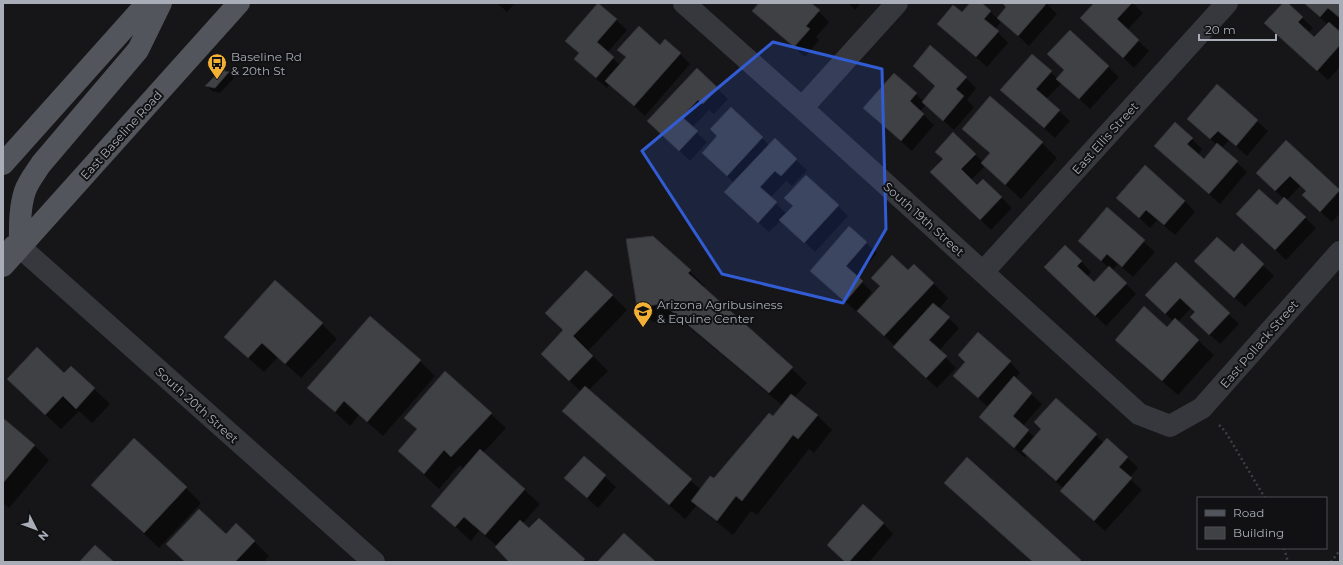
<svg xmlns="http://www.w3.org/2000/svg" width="1343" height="565" viewBox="0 0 1343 565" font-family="Montserrat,sans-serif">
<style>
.shadow{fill:#0007}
.building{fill:#404145;stroke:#303034}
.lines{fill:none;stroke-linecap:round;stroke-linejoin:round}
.path{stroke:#3d3f44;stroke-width:2.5;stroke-dasharray:2 3;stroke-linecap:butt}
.minor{stroke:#37383d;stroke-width:22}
.major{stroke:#53555c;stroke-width:22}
.marked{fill:#325cd3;fill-opacity:0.2;stroke:#325cd3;stroke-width:3;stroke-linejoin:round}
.labels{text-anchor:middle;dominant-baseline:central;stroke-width:4;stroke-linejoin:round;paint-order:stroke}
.poi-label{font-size:12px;fill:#a8adb8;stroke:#111113;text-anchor:start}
.street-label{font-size:12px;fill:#a8adb8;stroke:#111113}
</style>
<rect width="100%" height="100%" fill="#161618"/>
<path class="shadow" d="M497,3H515L507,12Z
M760,3H810L829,22L816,37L819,40L805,57L753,11Z
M848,3H861L855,10Z
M971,3H981L998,19L1007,8L1001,3H1046L1057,14L1029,46L1002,21L995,29L1008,43L987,67L938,23L962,14Z
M1095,3H1133L1143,13L1127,30L1149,51L1134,68L1092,28Z
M1284,3H1287L1313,28L1308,33L1314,38L1327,24L1304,3H1340V26L1336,30L1340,33V67L1328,80L1276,33Z
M599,4L627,30L607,53L620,65L626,58L619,50L660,46L680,54L690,64L645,116L610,84L607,88L586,70L575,59L580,54L567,41Z
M1070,31L1119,77L1090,109L1062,83L1046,99L1070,121L1055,138L1012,100L1032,55L1058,79L1065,71Z
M697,69L728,99L714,114L709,110L692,128L707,142L690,161L659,131Z
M221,71L229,73L234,78L220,93L212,91L207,86Z
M966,78L976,88L967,100L974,107L954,130L926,105L920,111L934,125L912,151L875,119L916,94L923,101L936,86Z
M1217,86L1268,131L1247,156L1229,140L1222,148L1247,172L1220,204L1155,146L1192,139L1202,149L1198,155L1204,160L1217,145L1199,129Z
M991,98L1042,143L1057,158L1021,199L985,166L971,180L977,186L1001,197L1012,208L991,230L942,183L944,159L953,134L983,162L990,154L964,129Z
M731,108L769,145L796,160L807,170L792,186L786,181L770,198L787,214L838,206L848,216L815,252L781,220L769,232L736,202L734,183L714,163L718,136Z
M1286,142L1340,192V213L1332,222L1314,206L1307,191L1301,185L1287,200L1316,228L1286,260L1248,224L1277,206L1284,199L1268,184Z
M1118,198L1185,201L1195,212L1175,235L1157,220L1150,228Z
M1107,209L1155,252L1133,277L1118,264L1112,270L1136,294L1106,326L1056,278L1081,261L1091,272L1087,277L1094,283L1109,268L1079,241Z
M849,228L877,253L857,277L872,292L865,301L866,302L908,271L933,283L948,298L939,309L959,328L939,351L956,368L937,388L904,358L894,347L895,346L857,310L856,311L811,271Z
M653,237L705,286L703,288L807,383L794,398L817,415L832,430L814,453L809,449L757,515L751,511L733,535L708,515L697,505L685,519L579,426L564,411L581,392L542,354L612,295L627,310L588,351L608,371L589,390L701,490L714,479L773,417L783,406L678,318L653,322L638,307L627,240Z
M1242,245L1274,276L1245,307L1206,272L1234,253Z
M1176,264L1239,324L1220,344L1202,327L1196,312L1191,308L1178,322L1214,355L1178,395L1131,355L1116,340L1167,328L1173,321L1157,305Z
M322,324L337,339L301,378L278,357L264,372L225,337Z
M420,361L435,376L383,436L359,415L350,426L309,388Z
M1010,362L1020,373L1015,379L1042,404L1023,426L1035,438L1042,429L1056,399L1104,443L1127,457L1138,468L1129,478L1142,490L1105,531L1072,502L1064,489L1027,455L1025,458L980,417L988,407L965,386Z
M71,367L110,404L92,423L79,411L61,429L23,394L64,374Z
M491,414L506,428L483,453L540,504L523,523L529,529L539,519L586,562H511L497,546L479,531L471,541L432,505L464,469L460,465L439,489L399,451L418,430L405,418Z
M3,419L34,445L49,460L9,508L3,503Z
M584,457L616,487L598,508L565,478Z
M186,488L201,503L159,548L107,499Z
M883,523L893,534L869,562H846Z
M226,535L254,541L269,556L264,562H186Z"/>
<path class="building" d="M598,3L617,19L597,42L614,57L596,78L574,59L579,53L565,41Z
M759,3H811L820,10L806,26L810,29L794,47L752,11Z
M970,3H982L991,11L984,19L999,31L976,57L937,24L953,5L962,12Z
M1002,3H1047L1018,36L997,18L1006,7Z
M1094,3H1132L1117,19L1139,40L1123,58L1080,18Z
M1283,3H1288L1303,17L1298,22L1314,37L1329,22L1340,32V45L1317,71L1264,23Z
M1304,3H1340V18L1328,8L1320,17Z
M639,26L660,45L665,39L681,53L634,106L605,81L626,57L617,50Z
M1070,30L1109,66L1079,99L1056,79L1064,70L1047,54Z
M930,45L967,77L956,89L964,96L943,121L922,102L935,86L913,66Z
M1032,54L1052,71L1036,89L1060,110L1044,128L1000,90Z
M697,68L718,88L703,104L698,100L682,117L698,131L679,151L647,121Z
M221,70L229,72L215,88L205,86Z
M894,73L917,93L910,101L924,114L901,141L863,108Z
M1217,84L1258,120L1236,146L1218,131L1210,139L1187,119Z
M990,96L1043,142L1005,185L981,163L990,153L962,129Z
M731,107L763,137L727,176L702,153L717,136L710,129Z
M1175,122L1193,138L1187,144L1204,159L1217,143L1238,161L1209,194L1154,146Z
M953,132L976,154L961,169L977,185L983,179L1002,197L980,220L930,172L943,159L935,152Z
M775,138L797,159L781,176L775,171L760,187L777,202L758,223L724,192Z
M1286,140L1340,190L1320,212L1302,195L1306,191L1290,176L1275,191L1256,173Z
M1145,165L1185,201L1164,225L1146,210L1139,218L1116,198Z
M806,175L839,205L804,243L779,220L793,206L784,198Z
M1259,189L1277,205L1284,197L1306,217L1275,250L1236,214Z
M1107,207L1145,240L1122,267L1107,254L1101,261L1078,241Z
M849,226L867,242L846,266L863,281L845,302L810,271Z
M653,236L691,270L688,273L793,367L769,393L663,304L637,307L626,239Z
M1217,237L1234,252L1242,243L1264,264L1234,298L1194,261Z
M1065,245L1082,261L1077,266L1094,282L1109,266L1127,283L1095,316L1044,267Z
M892,255L908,270L914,264L934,283L884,336L857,311L880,286L871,278Z
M1176,262L1230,313L1209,335L1190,317L1195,312L1180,298L1165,314L1145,295Z
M586,270L613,295L573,336L593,356L569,381L541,354L563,330L545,313Z
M275,280L323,323L285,364L262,343L248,358L224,337Z
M933,303L950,317L929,340L947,356L926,378L893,347Z
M1144,306L1167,327L1175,318L1199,340L1162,381L1115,340Z
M370,316L421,360L367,422L344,401L335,412L307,388Z
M978,332L1011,361L978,398L953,376L965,362L958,355Z
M37,347L64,373L71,366L95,388L76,409L63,396L45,415L7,379Z
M445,371L492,413L451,457L444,450L424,474L398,451L417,429L404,418Z
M1014,376L1032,393L1013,416L1029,430L1014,448L979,417Z
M585,386L692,479L669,505L562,411Z
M791,394L818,415L798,439L793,435L742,501L736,496L717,521L691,501L710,476L714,478L769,413L773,416Z
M1056,398L1097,434L1056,481L1022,451L1041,429L1034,422Z
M3,418L35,445L3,483Z
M134,438L187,487L144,533L91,485Z
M1107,438L1128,457L1119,467L1132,478L1094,521L1060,491Z
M480,449L525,489L485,535L464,517L455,527L431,506Z
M584,456L606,475L587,498L564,478Z
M967,457L1081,560L1079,562H1033L944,483Z
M863,504L884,523L849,562H845L827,545Z
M199,509L226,534L236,523L255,541L235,562H185L166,544Z
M539,518L585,559L582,562H509L495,547L520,520L529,528Z
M624,533L656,562H597Z
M95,545L114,562H79Z"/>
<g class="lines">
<path class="path" d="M1219,425L1225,431L1265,498
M1284,548L1288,562
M1331,562L1340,550"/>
<path class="minor" d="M684,3L802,108L1139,414L1170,426L1202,408L1340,252
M802,108L897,3
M20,247L374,562
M983,272L1227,3"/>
<path class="major" d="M3,164L147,3
M14,246L20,247C20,229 19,209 25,191C28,182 35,173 41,164L138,50L161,3
M3,266L239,3"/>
</g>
<path class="marked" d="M773,42L882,69L886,229L843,303L722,274L642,151Z"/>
<defs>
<g id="bus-pin" transform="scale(1)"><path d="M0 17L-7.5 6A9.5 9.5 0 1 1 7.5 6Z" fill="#f2b134" stroke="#111113"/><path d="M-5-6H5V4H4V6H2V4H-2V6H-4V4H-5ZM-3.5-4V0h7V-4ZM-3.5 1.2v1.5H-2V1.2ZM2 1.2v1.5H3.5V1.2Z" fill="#111"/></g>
<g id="school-pin" transform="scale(1)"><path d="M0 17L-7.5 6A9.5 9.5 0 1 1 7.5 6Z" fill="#f2b134" stroke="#111113"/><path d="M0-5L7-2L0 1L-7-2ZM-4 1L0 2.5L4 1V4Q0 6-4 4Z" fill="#111"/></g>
</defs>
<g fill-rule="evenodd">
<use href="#bus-pin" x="217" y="63"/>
<use href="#school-pin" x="643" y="311"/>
</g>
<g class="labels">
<g class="poi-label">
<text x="231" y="56">Baseline Rd<tspan x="231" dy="14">&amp; 20th St</tspan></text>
<text x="657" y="304">Arizona Agribusiness<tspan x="657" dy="14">&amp; Equine Center</tspan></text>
</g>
<g class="street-label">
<text transform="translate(121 135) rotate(-48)">East Baseline Road</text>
<text transform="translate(1105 138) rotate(-48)">East Ellis Street</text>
<text transform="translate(924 219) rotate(42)">South 19th Street</text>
<text transform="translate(1259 344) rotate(-49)">East Pollack Street</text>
<text transform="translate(197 405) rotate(42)">South 20th Street</text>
</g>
</g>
<rect width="1343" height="565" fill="none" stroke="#a8adb8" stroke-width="8"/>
<rect x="1197" y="497" width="130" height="52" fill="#111113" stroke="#4d4f55"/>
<rect x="1205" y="510" width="20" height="6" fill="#53555c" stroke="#4d4f55"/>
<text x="1233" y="517" font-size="12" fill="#a8adb8">Road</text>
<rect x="1205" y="527" width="20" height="12" fill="#404145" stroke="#4d4f55"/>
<text x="1233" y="537" font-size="12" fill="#a8adb8">Building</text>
<g transform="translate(36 529) rotate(132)" stroke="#111113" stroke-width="3" paint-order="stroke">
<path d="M0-3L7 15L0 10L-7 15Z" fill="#a8adb8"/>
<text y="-6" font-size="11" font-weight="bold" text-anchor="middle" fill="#a8adb8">N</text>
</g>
<path d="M1199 34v6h77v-6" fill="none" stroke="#a8adb8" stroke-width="2"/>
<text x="1205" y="34" font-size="12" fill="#a8adb8" stroke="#111113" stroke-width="3" paint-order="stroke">20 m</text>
</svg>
